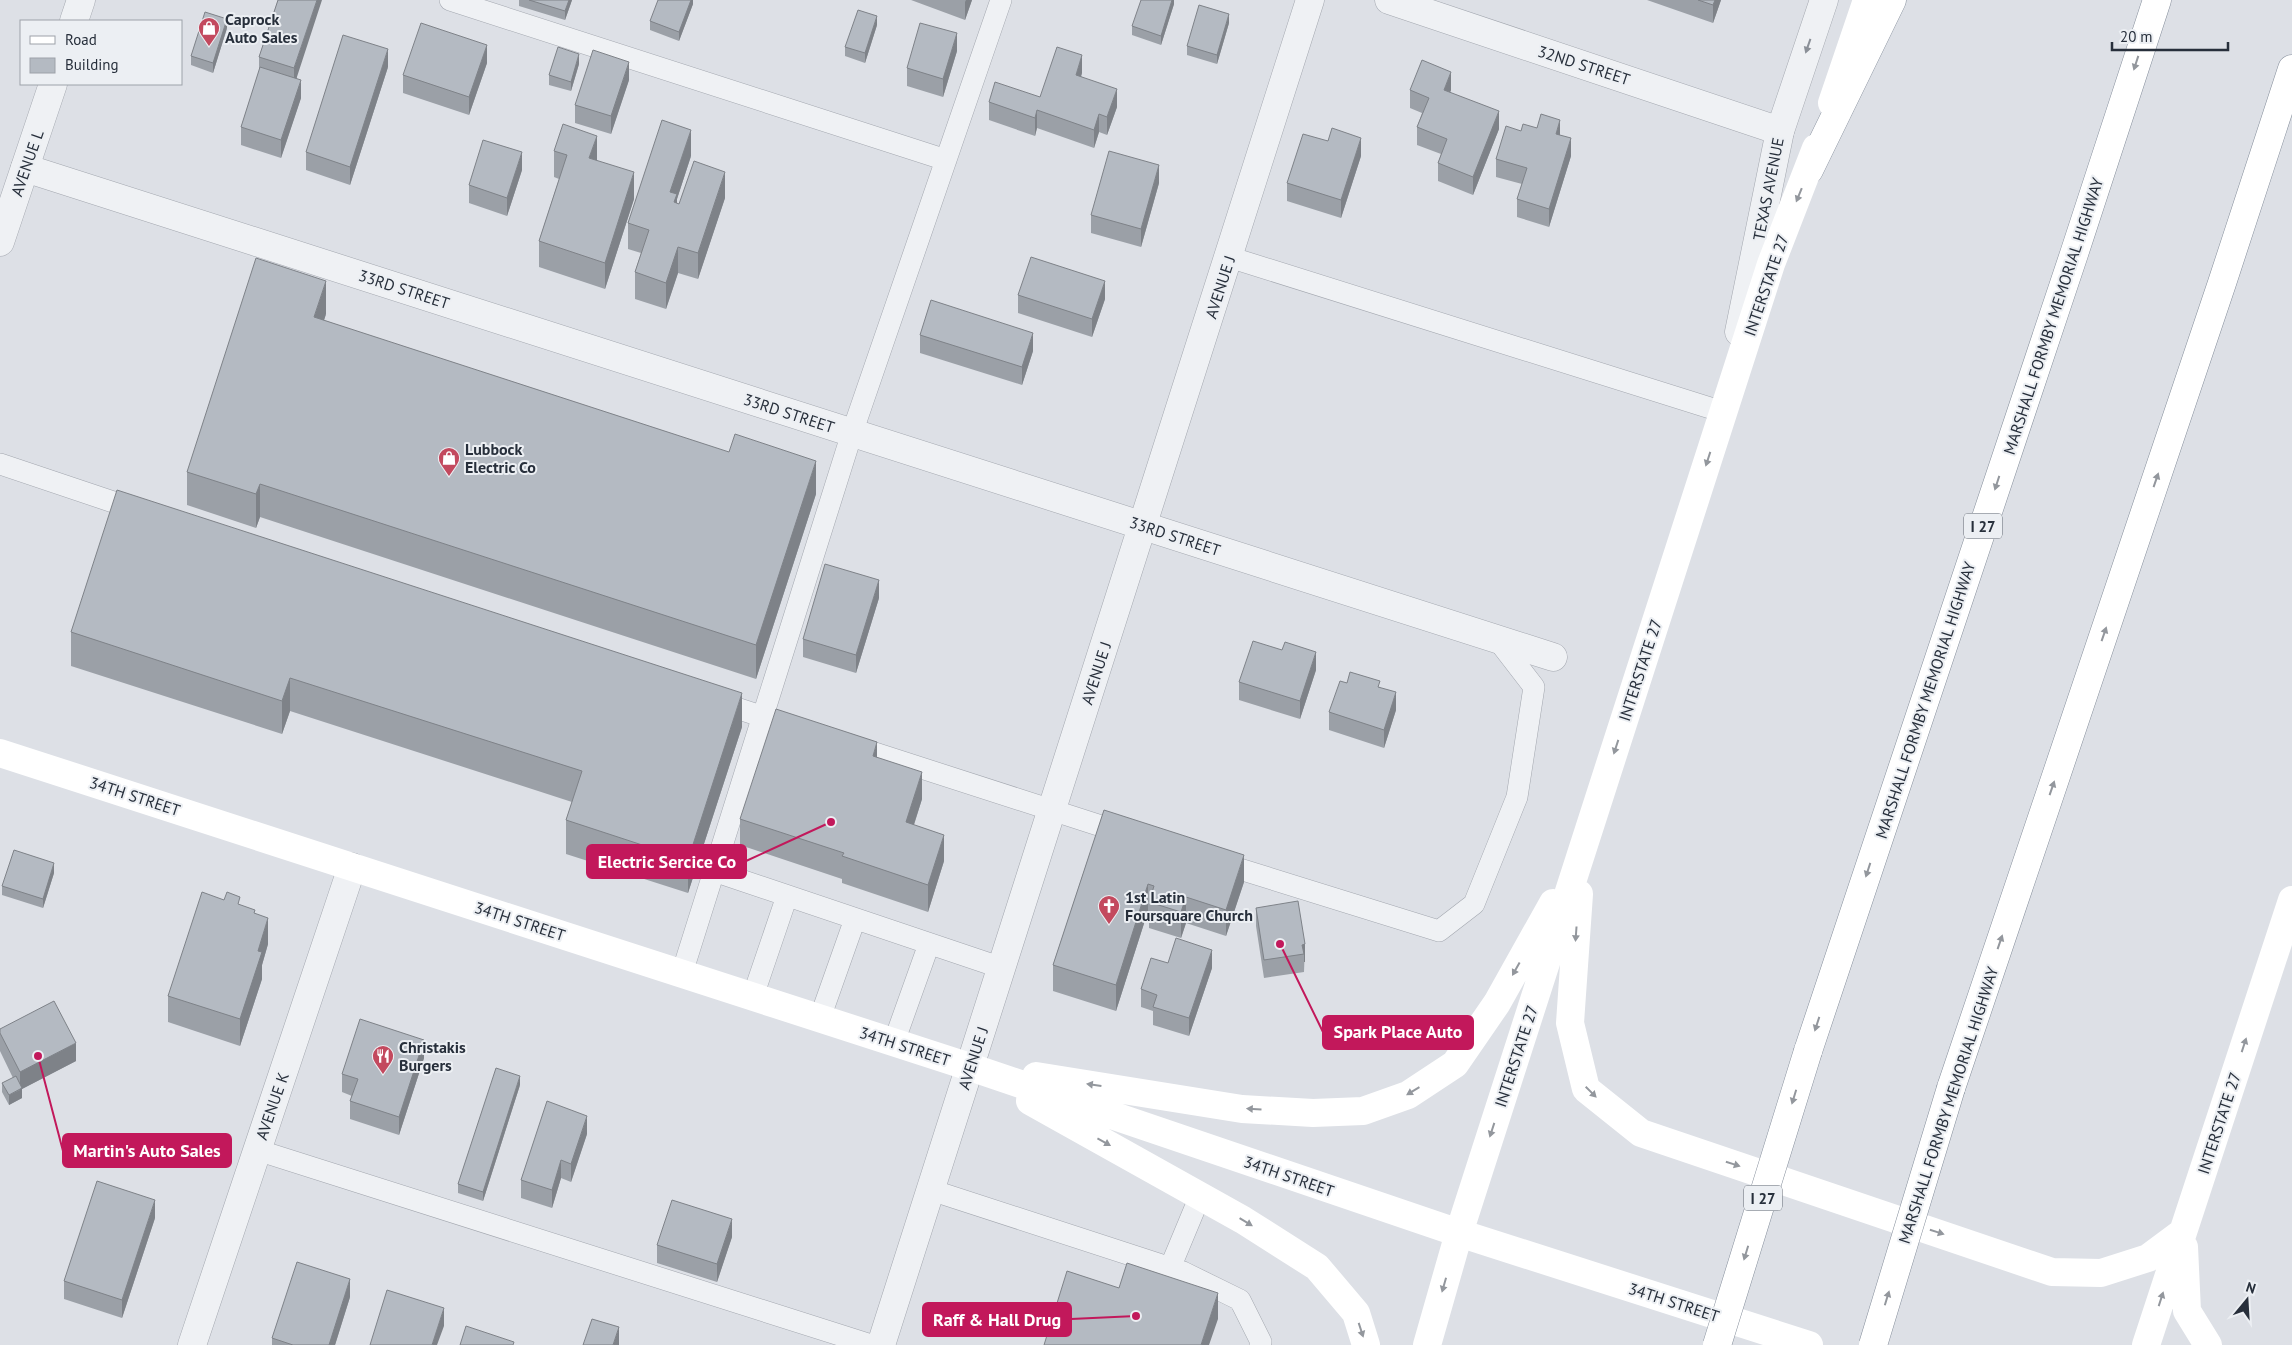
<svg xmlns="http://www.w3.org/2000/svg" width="2292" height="1345" viewBox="0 0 2292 1345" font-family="'PT Sans',sans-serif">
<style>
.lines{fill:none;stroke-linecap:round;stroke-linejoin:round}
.service-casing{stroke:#a3a7af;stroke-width:22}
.minor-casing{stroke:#a3a7af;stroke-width:29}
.tertiary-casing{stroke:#a3a7af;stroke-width:29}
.motorway-casing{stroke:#858e9b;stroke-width:29}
.service{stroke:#eff1f4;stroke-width:21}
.minor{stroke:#eff1f4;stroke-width:28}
.tertiary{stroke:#eff1f4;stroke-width:28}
.secondary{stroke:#fff;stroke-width:28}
.motorway{stroke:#fff;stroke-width:28}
.motorway-bridge-casing{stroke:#858e9b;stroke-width:29;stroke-linecap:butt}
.motorway-bridge{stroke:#fff;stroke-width:28}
.wall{fill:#9ba0a7}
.shaded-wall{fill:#7e8288}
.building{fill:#b4bac2;stroke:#7e8288}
.oneway{fill:#8b9098}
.oneway2{fill:#93979d}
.labels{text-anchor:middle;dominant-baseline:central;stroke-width:4;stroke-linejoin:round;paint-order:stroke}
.shield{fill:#eceff3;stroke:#626972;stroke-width:1}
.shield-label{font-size:15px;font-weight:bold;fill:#272f3b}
.poi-label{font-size:16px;font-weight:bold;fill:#272f3b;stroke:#eceff3;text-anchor:start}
.street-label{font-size:16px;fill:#272f3b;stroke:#eceff3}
.leader{fill:none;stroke:#c2185b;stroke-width:2}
.callout-dot{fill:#c2185b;stroke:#eceff3;stroke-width:2}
.callout{fill:#c2185b;stroke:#c2185b;stroke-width:2}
.callout-label{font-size:18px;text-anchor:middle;font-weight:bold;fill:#fff}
</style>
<rect width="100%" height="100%" fill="#dde0e6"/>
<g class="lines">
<g class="service-casing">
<path id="service" d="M450,0L946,160
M1229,257L1723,412
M0,464L140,511
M715,701L800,729
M850,745L1126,834
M1217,862L1439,931L1474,904L1517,797L1534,687L1497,639
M714,871L1002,968
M682,973L852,433L1001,0
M753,996L787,896
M820,1018L855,919
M894,1042L929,944
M257,1150L871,1345
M931,1190L1183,1272L1240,1300L1261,1342L1260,1345
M1170,1268L1200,1196"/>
</g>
<g class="minor-casing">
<path id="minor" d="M1389,0L1780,131
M25,168L1553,657
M192,1345L352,867
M881,1345L1310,0"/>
</g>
<g class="tertiary-casing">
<path id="tertiary" d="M74,21L81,0
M0,242L53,84
M1739,332L1780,131L1824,0"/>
</g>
<g class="motorway-casing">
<path id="motorway" d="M1809,170L1892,0
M1808,1051L2074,254L2157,0
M1951,1088L2222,283L2292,69"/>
</g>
<use href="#service" class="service"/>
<use href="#minor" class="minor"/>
<use href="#tertiary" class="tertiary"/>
<path class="secondary" d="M1832,103L1867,0
M0,753L970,1067L1459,1233L1809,1345
M1579,894L1570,1023L1586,1089L1641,1133L2052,1272L2101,1273L2148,1258L2183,1232
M1036,1076L1242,1109L1313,1113L1363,1111L1408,1095L1455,1064L1497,1003L1553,903
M1030,1101L1243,1220L1317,1267L1356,1313L1366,1345
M2184,1247L2187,1311L2208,1345
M1427,1345L1459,1233L1771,264L1816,148
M2146,1345L2292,900"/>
<use href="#motorway" class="motorway"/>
<g class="motorway-bridge-casing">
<path id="motorway-bridge" d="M1717,1345L1808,1051
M1873,1345L1951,1088"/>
</g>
<use href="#motorway-bridge" class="motorway-bridge"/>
</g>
<path class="wall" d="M278,0L297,78L301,98L281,158L241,145V127L259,71V57Z
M519,0H572L565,20L519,6Z
M693,0V4L679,41L650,30V21Z
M911,0H972L965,20Z
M1174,0V4L1161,45L1132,35V26Z
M1647,0H1721L1713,23Z
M1229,23L1217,64L1187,55V46Z
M877,25L865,63L845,56V47Z
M227,28L213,73L191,65V56Z
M957,51L943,97L907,86V68Z
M487,63L469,115L403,93V75Z
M579,64L571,91L549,85V75Z
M388,67L350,185L306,170V152Z
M1082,73L1081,76L1117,107L1107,135L1099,132L1094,148L1037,128L1035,136L989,120V102L1040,97Z
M629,80L611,134L575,123V105Z
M1410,90H1451L1450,92L1499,129L1473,195L1438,181V163L1441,154L1417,145V127L1422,113L1410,108Z
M1521,131L1560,135L1571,156L1549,227L1517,217V199L1522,184L1496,177V159Z
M554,151L597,160L634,199L605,289L539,267V241L559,179L554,177Z
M691,156L677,199V203L679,204L725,198L698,279L678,273L666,309L635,299V272L641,253L628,249V223Z
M1361,156L1341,218L1287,201V183Z
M522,170L507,216L469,203V185Z
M1159,183L1141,247L1091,233V215Z
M1018,295L1105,299L1092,337L1018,313Z
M326,314L324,320L816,494L756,679L260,517L256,528L187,505V472Z
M920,335L1033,351L1022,385L920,353Z
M879,598L856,673L803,657V639Z
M71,632L742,727L688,893L566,854V820L572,802L290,711L282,734L71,666Z
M1316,670L1300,719L1239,700V682Z
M1347,683L1380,687L1396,710L1384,748L1329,730V712Z
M877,758L922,799L914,825L944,861L928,912L842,883V879L740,845V819Z
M1104,810L1244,882L1226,936L1186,923L1181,938L1149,928V911H1148L1116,1011L1053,991V965Z
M54,873L43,908L2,895V886Z
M240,905L255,914L268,944L262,965V979L240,1046L168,1022V996Z
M1256,908L1305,944L1304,972L1264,978L1256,926Z
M1168,963L1212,968L1189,1036L1153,1025V1011L1141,1007V989Z
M0,1033L76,1061L22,1089V1098L9,1105L2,1092V1083L13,1078L0,1051Z
M424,1058L399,1135L350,1119V1101L352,1096L342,1092V1074Z
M520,1085L483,1201L458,1193V1184Z
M587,1134L571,1182L561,1178L552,1208L521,1198V1180Z
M155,1218L122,1318L64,1299V1281Z
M732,1237L717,1282L657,1263V1245Z
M350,1297L335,1345H272V1338Z"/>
<path class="shaded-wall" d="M317,0H322L294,86V68Z
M569,0H572L565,20V11Z
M691,0H693V4L679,41V32Z
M966,0H972L965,20V2Z
M1172,0H1174V4L1161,45V36Z
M1715,0H1721L1713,23V5Z
M1229,14V23L1217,64V55Z
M877,16V25L865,63V53Z
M227,19V28L213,73V63Z
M957,33V51L943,97V79Z
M487,45V63L469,115V97Z
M388,49V67L350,185V167Z
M579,54V64L571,91V82Z
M1082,55V73L1076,93V75Z
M629,62V80L611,134V116Z
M1451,72V90L1444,108V90Z
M301,80V98L281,158V140Z
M1117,89V107L1107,135V117Z
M1037,110V128L1035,136V118Z
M1499,111V129L1473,195V177Z
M1099,114V132L1094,148V130Z
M1560,120V138L1556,134Z
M691,130V156L677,199V221L670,192Z
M597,136V162L589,158Z
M1361,138V156L1341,218V200Z
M1571,138V156L1549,227V209Z
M522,152V170L507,216V198Z
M1159,165V183L1141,247V229Z
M634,172V199L605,289V263Z
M725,172V198L698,279V253Z
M678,247V273L666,309V283Z
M326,281V314L314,351V317Z
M1105,281V299L1092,337V319Z
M1033,333V351L1022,385V367Z
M816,461V494L756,679V645Z
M260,484V517L256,528V494Z
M879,580V598L856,673V655Z
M1316,652V670L1300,719V701Z
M290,678V711L282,734V701Z
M1396,692V710L1384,748V730Z
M742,693V727L688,893V860Z
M877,742V768L873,756Z
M922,772V799L906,849V822Z
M944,835V861L928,912V885Z
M1244,855V882L1226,936V910Z
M54,863V873L43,908V899Z
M1148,884V911L1116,1011V985Z
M1186,897V923L1181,938V912Z
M268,918V944L262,965V979L240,1046V1019L258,951Z
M1305,944V962H1304V954L1302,945Z
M1212,950V968L1189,1036V1018Z
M424,1040V1058L399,1135V1117Z
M76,1043V1061L22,1089V1098L9,1105V1095L20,1090V1072Z
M520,1076V1085L483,1201V1192Z
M587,1116V1134L571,1182V1164Z
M561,1160V1178L552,1208V1190Z
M155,1200V1218L122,1318V1300Z
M732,1219V1237L717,1282V1264Z
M350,1279V1297L335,1345H329Z
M1218,1293V1319L1209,1345H1201Z
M444,1308V1326L437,1345H432Z
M619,1327V1345H613Z"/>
<path class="building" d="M278,0H317L294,68L259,57Z
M529,0H569L565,11Z
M658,0H691L679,32L650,21Z
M1141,0H1172L1161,36L1132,26Z
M1698,0H1715L1713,5Z
M1199,5L1229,14L1217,55L1187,46Z
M858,10L877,16L865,53L845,47Z
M205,12L227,19L213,63L191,56Z
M421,23L487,45L469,97L403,75Z
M920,23L957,33L943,79L907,68Z
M343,35L388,49L350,167L306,152Z
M558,47L579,54L571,82L549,75Z
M1057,47L1082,55L1076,75L1117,89L1107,117L1099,114L1094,130L1037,110L1035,118L989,102L995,82L1040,97Z
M593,50L629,62L611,116L575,105Z
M1422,60L1451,72L1444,90L1499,111L1473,177L1438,163L1447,139L1417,127L1429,98L1410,90Z
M260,67L301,80L281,140L241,127Z
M1541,114L1560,120L1556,134L1571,138L1549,209L1517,199L1527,168L1496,159L1506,126L1521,131L1523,124L1537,128Z
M662,120L691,130L670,192L677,194L674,202L679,204L694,161L725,172L698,253L678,247L666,283L635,272L649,230L628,223Z
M563,124L597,136L589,158L634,172L605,263L539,241L567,155L554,151Z
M1332,128L1361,138L1341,200L1287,183L1303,134L1328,141Z
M483,140L522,152L507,198L469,185Z
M1109,151L1159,165L1141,229L1091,215Z
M1031,257L1105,281L1092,319L1018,295Z
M256,258L326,281L314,317L729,452L735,434L816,461L756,645L260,484L256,494L187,472Z
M931,300L1033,333L1022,367L920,335Z
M117,490L742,693L688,860L566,820L582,771L290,678L282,701L71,632Z
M825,564L879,580L856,655L803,639Z
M1253,641L1282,650L1285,642L1316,652L1300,701L1239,682Z
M1350,672L1380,681L1378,687L1396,692L1384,730L1329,712L1340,681L1347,683Z
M776,709L877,742L873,756L922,772L906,822L944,835L928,885L842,856L844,853L740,819Z
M1104,810L1244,855L1226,910L1186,897L1181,912L1149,902L1154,886L1148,884L1116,985L1053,965Z
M14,850L54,863L43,899L2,886Z
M202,892L224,900L227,892L240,897L238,904L255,910L254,913L268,918L258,951L262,952L240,1019L168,996Z
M1298,901L1305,944L1302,945L1304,954L1264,960L1256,908Z
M1176,938L1212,950L1189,1018L1153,1007L1157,995L1141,989L1151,958L1168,963Z
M54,1001L76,1043L20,1072L0,1033V1029Z
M360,1019L424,1040L399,1117L350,1101L358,1079L342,1074Z
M496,1068L520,1076L483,1192L458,1184Z
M16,1076L22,1088L9,1095L2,1083Z
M547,1101L587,1116L571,1164L561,1160L552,1190L521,1180Z
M97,1181L155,1200L122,1300L64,1281Z
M672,1200L732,1219L717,1264L657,1245Z
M297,1262L350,1279L329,1345H293L272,1338Z
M1127,1263L1218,1293L1201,1345H1044L1067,1271L1119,1288Z
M387,1290L444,1308L432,1345H370Z
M592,1319L619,1327L613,1345H583Z
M466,1326L514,1342L513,1345H460Z"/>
<defs><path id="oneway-solid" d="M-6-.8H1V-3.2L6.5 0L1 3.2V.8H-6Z" transform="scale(1.25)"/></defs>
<use class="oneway" href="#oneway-solid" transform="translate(1808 46) rotate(109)"/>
<g class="oneway2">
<use href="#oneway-solid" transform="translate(2136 63) rotate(108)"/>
<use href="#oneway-solid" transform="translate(1799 195) rotate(112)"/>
<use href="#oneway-solid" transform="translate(1708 459) rotate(108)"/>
<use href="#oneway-solid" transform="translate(2156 480) rotate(-71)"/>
<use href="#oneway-solid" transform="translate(1997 483) rotate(108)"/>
<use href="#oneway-solid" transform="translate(2104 634) rotate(-71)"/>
<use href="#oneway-solid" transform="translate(1616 747) rotate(108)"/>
<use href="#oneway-solid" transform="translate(2052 788) rotate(-71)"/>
<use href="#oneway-solid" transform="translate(1868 870) rotate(108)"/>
<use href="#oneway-solid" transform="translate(1576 934) rotate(94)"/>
<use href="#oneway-solid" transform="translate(2000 942) rotate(-71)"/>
<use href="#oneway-solid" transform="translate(1516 969) rotate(119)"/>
<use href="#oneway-solid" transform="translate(1817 1024) rotate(108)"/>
<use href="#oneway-solid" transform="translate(2244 1045) rotate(-72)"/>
<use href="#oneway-solid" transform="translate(1094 1085) rotate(-172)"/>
<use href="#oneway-solid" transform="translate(1413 1091) rotate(149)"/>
<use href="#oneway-solid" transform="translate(1591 1092) rotate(45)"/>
<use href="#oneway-solid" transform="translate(1794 1097) rotate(107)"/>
<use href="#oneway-solid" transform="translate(1254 1109) rotate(-177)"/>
<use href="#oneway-solid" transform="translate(1492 1130) rotate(108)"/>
<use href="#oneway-solid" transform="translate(1104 1142) rotate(29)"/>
<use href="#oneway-solid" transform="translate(1733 1164) rotate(18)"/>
<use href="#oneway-solid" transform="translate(1246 1222) rotate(31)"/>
<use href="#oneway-solid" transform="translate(1937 1232) rotate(18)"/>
<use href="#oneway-solid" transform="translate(1746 1253) rotate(107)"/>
<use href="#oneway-solid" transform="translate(1444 1285) rotate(106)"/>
<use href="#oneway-solid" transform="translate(1887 1298) rotate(-73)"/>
<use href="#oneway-solid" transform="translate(2161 1299) rotate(-72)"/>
<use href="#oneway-solid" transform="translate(1361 1330) rotate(72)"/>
</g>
<defs>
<g id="shop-pin" transform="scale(1.125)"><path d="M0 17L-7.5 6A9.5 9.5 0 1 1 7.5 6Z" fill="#c3495e" stroke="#eceff3"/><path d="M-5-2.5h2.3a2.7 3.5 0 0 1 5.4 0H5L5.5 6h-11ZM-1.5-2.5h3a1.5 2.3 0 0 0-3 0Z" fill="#fff"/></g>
<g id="church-pin" transform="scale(1.125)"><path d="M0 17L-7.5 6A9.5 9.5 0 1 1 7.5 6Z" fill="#c3495e" stroke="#eceff3"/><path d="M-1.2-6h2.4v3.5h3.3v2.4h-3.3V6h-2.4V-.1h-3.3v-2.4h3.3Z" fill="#fff"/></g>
<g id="restaurant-pin" transform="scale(1.125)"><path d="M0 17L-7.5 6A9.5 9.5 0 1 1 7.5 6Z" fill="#c3495e" stroke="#eceff3"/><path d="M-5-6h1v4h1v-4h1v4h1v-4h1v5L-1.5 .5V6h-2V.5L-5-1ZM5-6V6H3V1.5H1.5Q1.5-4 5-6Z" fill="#fff"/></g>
</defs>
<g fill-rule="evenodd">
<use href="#shop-pin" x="209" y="28"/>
<use href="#shop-pin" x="449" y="458"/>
<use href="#church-pin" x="1109" y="906"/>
<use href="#restaurant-pin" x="383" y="1056"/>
</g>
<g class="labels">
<g class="shield">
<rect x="1964" y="513.5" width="38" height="25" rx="4"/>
<rect x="1744" y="1185.5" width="38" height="25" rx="4"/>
</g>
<g class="shield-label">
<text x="1983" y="526">I 27</text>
<text x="1763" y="1198">I 27</text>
</g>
<g class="poi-label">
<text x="225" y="19">Caprock<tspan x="225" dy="18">Auto Sales</tspan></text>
<text x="465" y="449">Lubbock<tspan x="465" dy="18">Electric Co</tspan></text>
<text x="1125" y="897">1st Latin<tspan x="1125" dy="18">Foursquare Church</tspan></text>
<text x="399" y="1047">Christakis<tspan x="399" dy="18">Burgers</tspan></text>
</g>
<g class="street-label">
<text transform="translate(1584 65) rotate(18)">32ND STREET</text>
<text transform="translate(27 163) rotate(-71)">AVENUE L</text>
<text transform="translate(1768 189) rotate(-79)">TEXAS AVENUE</text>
<text transform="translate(1766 285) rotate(-71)">INTERSTATE 27</text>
<text transform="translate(1220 287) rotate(-72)">AVENUE J</text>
<text transform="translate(404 289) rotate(18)">33RD STREET</text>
<text transform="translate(2053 316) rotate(-72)">MARSHALL FORMBY MEMORIAL HIGHWAY</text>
<text transform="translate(789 413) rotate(18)">33RD STREET</text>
<text transform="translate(1175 536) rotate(18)">33RD STREET</text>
<text transform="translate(1640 670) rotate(-72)">INTERSTATE 27</text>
<text transform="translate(1096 673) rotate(-72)">AVENUE J</text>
<text transform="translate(1925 700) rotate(-72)">MARSHALL FORMBY MEMORIAL HIGHWAY</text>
<text transform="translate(135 796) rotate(18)">34TH STREET</text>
<text transform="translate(520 921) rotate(18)">34TH STREET</text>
<text transform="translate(905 1046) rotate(18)">34TH STREET</text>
<text transform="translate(1516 1056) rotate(-72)">INTERSTATE 27</text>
<text transform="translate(973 1058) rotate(-72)">AVENUE J</text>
<text transform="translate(1948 1105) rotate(-72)">MARSHALL FORMBY MEMORIAL HIGHWAY</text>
<text transform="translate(272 1106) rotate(-71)">AVENUE K</text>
<text transform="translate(2219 1123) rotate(-72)">INTERSTATE 27</text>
<text transform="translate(1289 1176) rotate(19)">34TH STREET</text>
<text transform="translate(1674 1302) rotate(18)">34TH STREET</text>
</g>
</g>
<path class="leader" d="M831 822L746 861M1280 944L1323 1032M38 1056L63 1151M1136 1316L1071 1319"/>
<g class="callout-dot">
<circle cx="831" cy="822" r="5"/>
<circle cx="1280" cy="944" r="5"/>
<circle cx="38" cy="1056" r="5"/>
<circle cx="1136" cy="1316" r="5"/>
</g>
<g class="callout">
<rect x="587" y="845" width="159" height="33" rx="5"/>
<rect x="1323" y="1016" width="150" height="33" rx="5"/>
<rect x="63" y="1134" width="168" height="33" rx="5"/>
<rect x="923" y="1303" width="148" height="33" rx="5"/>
</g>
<g class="callout-label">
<text x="667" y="868">Electric Sercice Co</text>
<text x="1398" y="1038">Spark Place Auto</text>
<text x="147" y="1157">Martin's Auto Sales</text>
<text x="997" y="1326">Raff &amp; Hall Drug</text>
</g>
<rect x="20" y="20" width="162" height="65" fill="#eceff3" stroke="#9da2a9"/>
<rect x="30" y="36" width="25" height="8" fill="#ffffff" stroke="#9da2a9"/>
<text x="65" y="45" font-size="15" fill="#272f3b">Road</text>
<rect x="30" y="58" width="25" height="15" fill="#b4bac2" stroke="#9da2a9"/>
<text x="65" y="70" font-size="15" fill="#272f3b">Building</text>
<g transform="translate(2247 1300) rotate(18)" stroke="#eceff3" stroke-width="4" paint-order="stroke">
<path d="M0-4L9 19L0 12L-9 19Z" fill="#272f3b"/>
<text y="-8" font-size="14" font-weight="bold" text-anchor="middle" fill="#272f3b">N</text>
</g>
<path d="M2112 42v8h116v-8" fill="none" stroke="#272f3b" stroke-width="2.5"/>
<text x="2120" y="42" font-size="15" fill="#272f3b" stroke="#eceff3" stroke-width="4" paint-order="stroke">20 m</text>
</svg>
